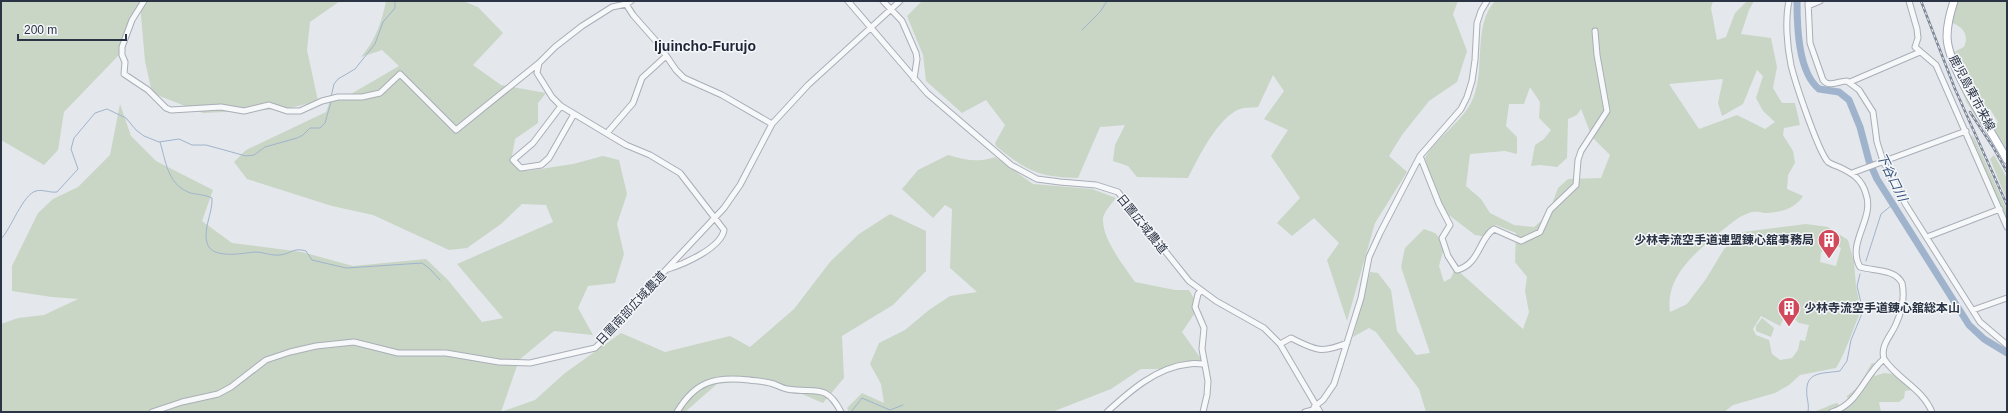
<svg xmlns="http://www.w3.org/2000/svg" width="2008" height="413" viewBox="0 0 2008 413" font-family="Helvetica,'Noto Sans JP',sans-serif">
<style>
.green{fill:#c9d6c5;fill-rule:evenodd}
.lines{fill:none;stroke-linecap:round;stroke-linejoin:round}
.stream{stroke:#9fb4cc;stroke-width:1}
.river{stroke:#9fb4cc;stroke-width:7}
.minor-casing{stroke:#a9aeb7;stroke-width:7}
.major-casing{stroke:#a3abb8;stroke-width:9}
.minor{stroke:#f7f8fa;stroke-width:5}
.major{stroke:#fff;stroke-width:7}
.rail-casing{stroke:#7d8696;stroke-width:2.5}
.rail{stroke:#f4f6f9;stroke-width:1;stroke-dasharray:3;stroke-linecap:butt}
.labels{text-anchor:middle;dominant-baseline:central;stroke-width:3;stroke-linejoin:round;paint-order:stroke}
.street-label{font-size:12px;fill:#2b3445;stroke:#f4f6f9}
.poi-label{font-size:12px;font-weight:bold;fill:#2b3445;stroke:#f4f6f9;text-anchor:end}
.water-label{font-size:13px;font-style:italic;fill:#34527a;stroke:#f4f6f9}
.quarter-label{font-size:14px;font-weight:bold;fill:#1d2536;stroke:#f4f6f9}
</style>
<rect width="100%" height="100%" fill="#e4e7ec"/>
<path class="green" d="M1,1H340L310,22L307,50L318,101L286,109L203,113L152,93L145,61L140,4L118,56L64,112L58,150L44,165L1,140Z
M386,1H463L478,7L503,33L473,65L501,85L546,93L538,103V123L515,139L512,156L527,171L573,164L603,156L619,160L627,194L617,224L624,254L615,283L588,286L578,308L593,335L554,331L519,360L501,412L535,400L565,373L621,333L665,352L730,336L750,347L794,309L830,262L859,234L890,214L926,231V271L893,305L842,336L844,378L823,403L764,378L717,384L685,412H1V324L18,318L44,315L78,299L52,297L12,291V266L38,213L53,199L78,187L110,155L120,104L131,136L156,161L213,190L202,221L232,243L302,252L353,266L426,259L448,280L482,322L503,318L457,264L553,222L546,205L522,204L501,224L467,248L449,250L373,215L332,206L247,179L234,162L246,150L326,112L330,101L351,94L399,66L382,50L361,57C375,41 382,22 386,1Z
M922,1H1458L1453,14L1467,51L1457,82L1429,101L1402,135L1389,156L1407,172L1375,223L1347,321L1327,260L1339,243L1314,218L1292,236L1277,223L1300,198L1271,156L1288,130L1264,119L1284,91L1273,75L1258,107C1252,108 1245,107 1240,109C1218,117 1198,158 1188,178L1137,177L1128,166L1113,161L1115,145L1125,125L1100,127L1078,178C1038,177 1027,171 996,146L995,143L1005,125L986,100L962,113L926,81L923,55L907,16Z
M1495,1H1713L1711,8L1717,40L1726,37L1735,13L1747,1H1754L1749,10L1741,34L1771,38L1777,67L1773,88L1782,103H1795L1800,125L1784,128L1783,135L1793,151L1795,163L1788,175L1787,189L1803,196C1795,209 1779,213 1764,213C1759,212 1753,211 1749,213C1737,217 1728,226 1719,233C1695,253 1665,277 1670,312L1687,304L1706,279L1724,249L1743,232L1806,224L1828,227L1848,240L1854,262L1856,286L1861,311C1852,330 1847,350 1836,368L1800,375L1789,385L1775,393L1733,405L1724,412H1426L1419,389L1376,332L1369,328L1353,337L1370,272L1378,273L1391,290L1397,331L1416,355L1430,353L1401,267L1405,248L1424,229L1435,233L1445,244L1439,266L1444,282L1451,278L1455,268L1523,329L1529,312L1525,291L1527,277L1515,262L1516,233L1496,225L1491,228L1487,237L1475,235L1445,212L1431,182L1425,158C1438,135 1464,122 1474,96C1485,68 1473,25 1495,1ZM1757,70L1763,76L1756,98L1763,111L1775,122L1765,129L1737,115L1699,129L1669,84L1723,79L1718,103L1722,116L1743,104ZM1530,87L1540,102L1539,118L1551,130L1544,139L1535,145L1531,166L1541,165L1557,167L1567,158L1568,119L1577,115L1581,109L1592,137L1610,155L1601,178L1568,179L1558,188L1548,215L1534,227L1514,225L1490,213L1481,199L1466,186L1470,154L1505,151L1517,154V137L1506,126L1509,104H1524ZM1829,242L1841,248L1836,266L1820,262L1821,253ZM1797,306L1799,310L1790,315L1799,323L1809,325L1805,341L1800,340L1798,350L1792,358L1780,360L1772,354L1769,340L1756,335L1753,329L1761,316L1780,326L1789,307Z
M1958,1H2007V153L1993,127L1998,122L1990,109L1984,111L1954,57V52L1964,47C1969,36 1964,27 1952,23Z
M1950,64L1987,131L1986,132L1967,103Z
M1971,135L1974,137L2007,210V222Z
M948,155C965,160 978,163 995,157L1033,184L1092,189L1116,198C1112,203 1103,213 1103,219C1102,239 1124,266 1135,282L1175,290H1189L1199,307L1182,332L1204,363L1166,369H1141L1111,389L1052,412H849L847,408L862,393L884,403L881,384L870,364L879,343L905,330L929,310L950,296L977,292L950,268L952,209L945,205L933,218L902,189L918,170Z
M1994,155L2007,178V200L1990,159Z
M1762,318L1774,328L1771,337L1756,331V326Z
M1872,363L1878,364L1880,369L1874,372L1875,376L1884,373L1894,374L1912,390L1905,391L1904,398L1899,402H1879L1881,412H1812C1822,410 1830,404 1838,403L1839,411L1849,406L1847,396L1858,387Z"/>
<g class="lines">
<path class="stream" d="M1082,30L1100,12L1107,1
M331,97L334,84L338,79L355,69L375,44L383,22L395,8V1
M160,142C166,161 167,183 188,192C195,195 204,194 212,198C213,212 203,228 207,243C212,260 243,253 255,252C263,252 272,256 280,255C291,254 293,247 306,251L312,260L346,268L422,263L430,269L440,280
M1,239C11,229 23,194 36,191C42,189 50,193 57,192L78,169L71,149L74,138L95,113L107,109L126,118L136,130L144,136L159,142L179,139L192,145H206L246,156L254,155L265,147L297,138L303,135L310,128H320L325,123L331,102
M1866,261L1881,214L1892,205
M851,412L862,398L890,410L903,405
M1808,412C1809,407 1808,402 1807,397C1804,371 1820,374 1840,371L1847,361L1851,340L1863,311L1857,286L1860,274"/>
<path class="river" d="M1797,1C1797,26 1798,72 1819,89L1839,92L1849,100L1860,127L1869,161L1877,179L1969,325L1984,339L2007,353"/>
<g class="minor-casing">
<path id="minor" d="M144,1L132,20L122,47V55L125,62L124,74L148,90L166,108L171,110L221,107L244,111L269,105L287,111H300L322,101L338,97H362L380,93L400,74L456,130L539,63L555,47L582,26L612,7L626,4L631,1
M848,1L927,93L1011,165L1037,179L1060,182L1096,185L1118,192L1189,281L1216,301L1264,328L1280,344L1320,412
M883,1L902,21L916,53L917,59L914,79
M1789,1C1785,20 1787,46 1791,65C1795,82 1818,151 1828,162C1831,164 1836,166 1839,167C1852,173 1862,179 1866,194C1875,219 1846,243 1860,267C1874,271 1895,269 1902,283C1905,297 1902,311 1896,324C1891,336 1880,345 1884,359C1898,380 1922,388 1932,412
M1808,1L1810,43L1823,80C1829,88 1838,81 1847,81L1859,90L1873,112L1877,142L1883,161L1906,205L1980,322L2007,345
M1909,1L1917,29L1918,38L1915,47L1936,65L2007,227
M626,4L633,15L656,41L676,70L684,78L722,95L772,124
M1808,6L1820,1
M539,63L537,73L552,97L561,106L626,145L650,155L680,173L724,230C721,248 684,264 668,269
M1850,82L1920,52
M561,106L533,143L513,160L521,168L541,165L549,158L574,114
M607,133L633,103L642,78L666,56
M1420,156L1439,204L1450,225L1442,238L1448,256L1457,270C1480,264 1479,238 1494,229L1521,241L1540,232L1550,210L1576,185L1578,160L1581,151L1607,111L1597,55L1595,31
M1852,173L1966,131
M1927,237L2000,209
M1201,291L1198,294L1195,307L1204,328L1202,349L1208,381L1207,395L1203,412
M1973,310L2007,298
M1280,344L1291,338C1315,350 1321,354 1347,343
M152,412L182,402L218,394L231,387L266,360L290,352L316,346L354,342L398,353H446L499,362L530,363L595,348L611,333L631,307L724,208L740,185L772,124L808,85L900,1
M677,412C695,382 714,376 749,380C755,381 763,381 770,383C776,384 781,388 787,389C814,394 826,382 841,412
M1107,412C1130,391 1157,367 1189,364C1194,363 1199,364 1205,364
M1305,412L1313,410
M1313,412L1314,407L1323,400L1334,384L1361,298L1369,257L1380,233L1420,156L1461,109L1467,97L1472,81L1475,60L1477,23L1481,11L1487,1
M1832,412C1859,404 1864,375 1884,359"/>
</g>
<g class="major-casing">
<path id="major" d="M1954,1C1950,13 1947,24 1947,37C1948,69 1991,129 2007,160"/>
</g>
<use href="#minor" class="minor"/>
<use href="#major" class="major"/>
<g class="rail-casing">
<path id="rail" d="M1921,1L1955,89L2007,205
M1970,112L1993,147L2007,172"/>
</g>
<use href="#rail" class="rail"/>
</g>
<defs>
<g id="building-pin" transform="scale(1.15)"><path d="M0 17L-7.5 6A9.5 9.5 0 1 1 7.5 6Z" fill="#d1495b" stroke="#f4f6f9"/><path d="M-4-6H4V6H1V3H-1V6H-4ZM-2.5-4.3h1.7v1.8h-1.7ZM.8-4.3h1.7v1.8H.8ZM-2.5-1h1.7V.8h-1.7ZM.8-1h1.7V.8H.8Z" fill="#fff"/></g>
</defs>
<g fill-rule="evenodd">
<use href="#building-pin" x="1829" y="240"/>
<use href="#building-pin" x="1789" y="308"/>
</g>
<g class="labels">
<g class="street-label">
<text transform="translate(1972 93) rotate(62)">鹿児島東市来線</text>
<text transform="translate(1142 224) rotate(51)">日置広域農道</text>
<text transform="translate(631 308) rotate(-47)">日置南部広域農道</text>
</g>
<g class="poi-label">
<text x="1814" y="240">少林寺流空手道連盟錬心舘事務局</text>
<text x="1804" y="308" text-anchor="start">少林寺流空手道錬心舘総本山</text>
</g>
<g class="water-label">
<text transform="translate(1892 177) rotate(64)">下谷口川</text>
</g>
<g class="quarter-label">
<text x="705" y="46">Ijuincho-Furujo</text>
</g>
</g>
<rect width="2008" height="413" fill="none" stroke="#2b3445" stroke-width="4"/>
<path d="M18 34v6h108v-6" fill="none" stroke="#2b3445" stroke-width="2"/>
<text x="24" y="34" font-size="12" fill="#2b3445" stroke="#f4f6f9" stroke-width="3" paint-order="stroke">200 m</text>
</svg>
